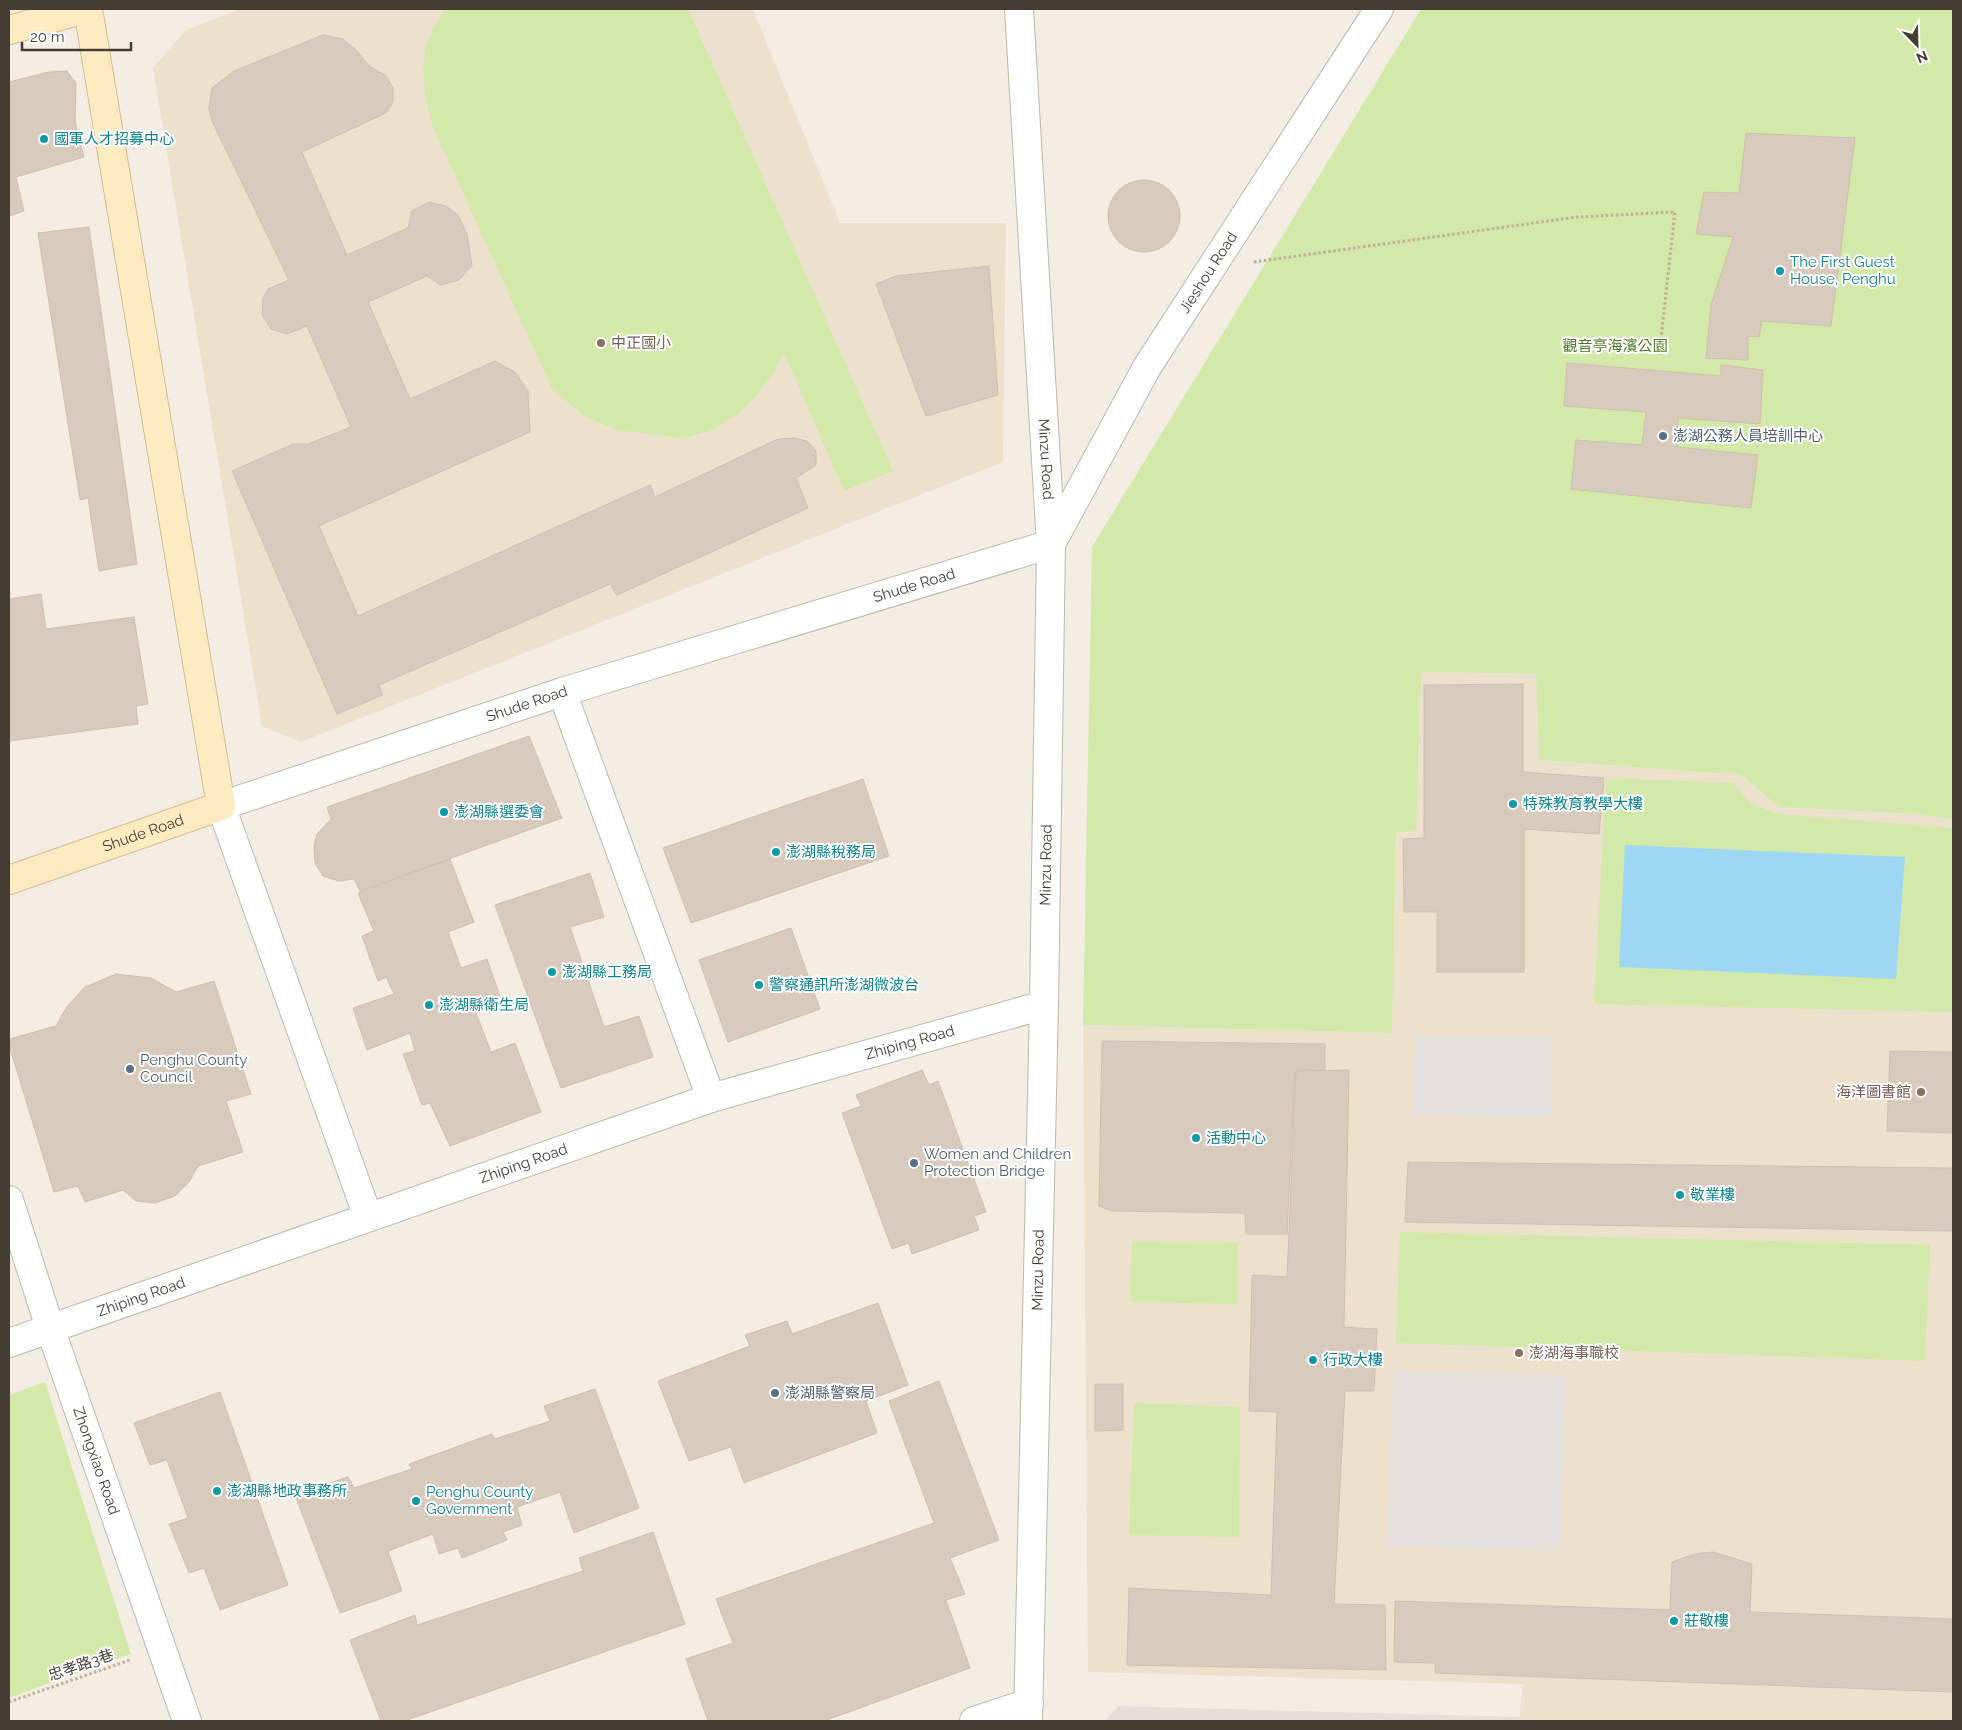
<svg xmlns="http://www.w3.org/2000/svg" width="1962" height="1730" viewBox="0 0 1962 1730" font-family="Raleway,'Noto Sans TC',sans-serif">
<style>
.industrial{fill:#e5ded9}
.education{fill:#ede1cd}
.green{fill:#d2e9aa}
.parking{fill:#e3e0dd}
.water{fill:#9dd7f3}
.building{fill:#d8cabc;stroke:#d0bfac}
.lines{fill:none;stroke-linecap:round;stroke-linejoin:round}
.minor-casing{stroke:#c1b7a9;stroke-width:30}
.tertiary-casing{stroke:#c1b7a9;stroke-width:30}
.secondary-casing{stroke:#d5bd91;stroke-width:30}
.path{stroke:#c1ae97;stroke-width:3;stroke-dasharray:2.5 2.5;stroke-linecap:butt}
.minor{stroke:#fff;stroke-width:28}
.tertiary{stroke:#fff;stroke-width:28}
.secondary{stroke:#ffebc2;stroke-width:28}
.culture-dot{fill:#0f9aa8;stroke:#fff;stroke-width:2}
.education-dot{fill:#8d6e63;stroke:#fff;stroke-width:2}
.service-dot{fill:#5c6f8a;stroke:#fff;stroke-width:2}
.labels{text-anchor:middle;dominant-baseline:central;stroke-width:4;stroke-linejoin:round;paint-order:stroke}
.culture-label{font-size:15px;fill:#0d838f;stroke:#fff;text-anchor:start}
.street-label{font-size:15px;fill:#453d34;stroke:#fff}
.education-label{font-size:15px;fill:#785e54;stroke:#fff;text-anchor:start}
.park-label{font-size:15px;fill:#4c7925;stroke:#fff}
.service-label{font-size:15px;fill:#4e5e75;stroke:#fff;text-anchor:start}
</style>
<rect width="100%" height="100%" fill="#f3ede4"/>
<path class="industrial" d="M1118,1706L1520,1717L1519,1721H1105Z"/>
<path class="education" d="M241,9H753L840,223H1006L1003,462L301,742L262,726L153,68L186,30Z
M1420,672L1536,674L1539,760L1741,775L1779,807L1915,814L1953,820V1721H1519L1523,1684L1088,1672L1083,1025L1392,1033L1396,833L1416,831Z"/>
<path class="green" d="M445,9H688L893,471L844,491L784,353L773,373L758,394L739,413L713,430L684,438L615,430L583,415L552,389L433,127C424,95 418,64 431,33C434,25 440,17 445,9Z
M1421,9H1953V820L1915,814L1779,807L1741,775L1539,760L1536,674L1421,672L1416,831L1396,833L1392,1033L1083,1025L1092,547Z
M1606,778L1733,783L1752,804L1779,814L1953,828V1012L1594,1004Z
M1400,1232L1930,1245L1925,1361L1396,1343Z
M1132,1241L1238,1243L1237,1304L1130,1302Z
M45,1382L131,1654L9,1698V1395Z
M1134,1403L1240,1407L1239,1537L1129,1535Z"/>
<path class="parking" d="M1415,1036L1552,1037L1551,1117L1414,1115Z
M1393,1371L1566,1376L1560,1551L1387,1546Z"/>
<path class="water" d="M1625,845L1905,857L1896,979L1619,967Z"/>
<path class="building" d="M323,35L343,39L357,51L368,65L385,75L393,88V102L386,113L302,152L347,255L408,228L412,211L429,202L446,206L458,215L467,234L472,266L459,280L441,285L427,276L368,302L410,399L495,361L515,372L528,391L529,414L530,432L319,526L358,616L650,485L655,497L778,439L794,438L807,441L816,451V465L796,478L808,508L617,595L610,584L379,685L383,695L337,714L232,471L293,444H308L351,427L307,326L287,334L271,329L262,314L263,298L268,289L289,280L212,121L209,108L212,88L234,71Z
M67,71L76,83L75,121L84,157L16,177L24,211L9,216V82L49,72Z
M1746,133L1855,138L1831,326L1762,321L1759,337L1748,336V360L1706,358L1711,305L1733,237L1696,234L1704,192L1739,193Z
M1108 216a36 36 0 1 1 72 0a36 36 0 1 1-72 0Z
M89,227L137,564L99,571L88,498L80,500L38,233Z
M989,266L998,395L926,416L876,284L896,276Z
M1567,363L1721,376V365L1763,370L1760,424L1678,418L1677,447L1758,455L1751,508L1571,489L1576,440L1642,445L1646,412L1564,406Z
M41,594L46,629L134,617L148,704L136,706L138,724L9,741V599Z
M1523,684V772L1604,778L1599,834L1524,829V972H1437V912H1404L1403,839L1424,838V685Z
M529,736L562,818L360,891L354,879L339,881L323,876L315,863L314,846L317,834L331,819L327,807Z
M863,779L889,856L691,923L663,848Z
M450,859L474,922L448,932L461,968L487,959L502,1002L476,1013L491,1052L515,1043L541,1112L450,1146L430,1103L422,1105L403,1054L415,1051L410,1033L367,1050L353,1008L394,994L386,977L378,981L362,936L374,931L358,893Z
M590,873L604,917L570,927L604,1027L639,1016L653,1057L561,1088L495,905Z
M791,928L820,1009L728,1042L699,960Z
M116,974L151,978L176,992L214,981L251,1094L226,1101L243,1152L198,1166L189,1182L175,1196L155,1203L136,1201L123,1190L85,1202L78,1186L54,1192L9,1045V1039L56,1026L66,1008L85,987Z
M1102,1041L1325,1044V1070H1295L1287,1234H1246L1245,1213L1112,1211L1099,1206Z
M1890,1051L1953,1052V1133L1887,1131Z
M922,1070L929,1085L938,1081L986,1212L974,1216L979,1230L912,1254L909,1243L892,1249L842,1113L861,1106L856,1095Z
M1349,1070L1344,1327L1377,1329L1374,1391H1345L1334,1604L1385,1605L1386,1670L1127,1665L1129,1588L1271,1595L1277,1412L1249,1411L1252,1275L1287,1277L1296,1071Z
M1408,1162L1953,1168V1231L1405,1222Z
M878,1303L908,1385L866,1401L877,1433L744,1483L731,1447L689,1461L658,1381L750,1346L745,1335L787,1321L792,1334Z
M939,1381L999,1540L950,1558L965,1594L946,1600L970,1668L824,1721H708L686,1659L733,1643L716,1599L934,1523L889,1401Z
M1095,1384H1123V1430L1095,1431Z
M595,1389L639,1508L574,1533L560,1492L517,1507L522,1525L503,1532L507,1540L462,1558L458,1548L439,1554L433,1534L388,1551L402,1591L340,1613L295,1495L348,1477L354,1488L412,1469L409,1464L492,1434L495,1439L550,1421L544,1406Z
M220,1392L288,1585L220,1610L204,1568L189,1573L169,1524L188,1518L167,1460L150,1465L134,1423Z
M653,1532L685,1624L404,1721H381L350,1640L415,1615L417,1625L583,1571L579,1558Z
M1713,1552L1752,1564L1750,1612L1953,1619V1692L1435,1673V1663L1394,1662L1395,1601L1670,1610L1672,1562L1695,1554Z"/>
<g class="lines">
<g class="minor-casing">
<g id="minor">
<path d="M562,692L711,1098"/>
<path id="s1" d="M9,1200L50,1328L187,1721"/>
<path id="s2" d="M368,1217L221,806L562,692L1051,544L1147,367L1379,9"/>
<path id="s3" d="M9,1343L711,1098L1044,1005"/>
<path d="M974,1721L1029,1703"/>
</g>
</g>
<g class="tertiary-casing">
<g id="tertiary">
<path id="s4" d="M1019,9L1051,544L1044,1005L1028,1721"/>
</g>
</g>
<g class="secondary-casing">
<g id="secondary">
<path d="M9,30L85,9"/>
<path id="s5" d="M9,880L221,806L88,9"/>
</g>
</g>
<path class="path" d="M1254,262L1577,217L1675,212L1659,356
M9,1702L130,1660"/>
<use href="#minor" class="minor"/>
<use href="#tertiary" class="tertiary"/>
<use href="#secondary" class="secondary"/>
</g>
<g class="culture-dot">
<circle cx="44" cy="139" r="5"/>
<circle cx="1780" cy="271" r="5"/>
<circle cx="1513" cy="804" r="5"/>
<circle cx="444" cy="812" r="5"/>
<circle cx="776" cy="852" r="5"/>
<circle cx="552" cy="972" r="5"/>
<circle cx="759" cy="985" r="5"/>
<circle cx="429" cy="1005" r="5"/>
<circle cx="1196" cy="1138" r="5"/>
<circle cx="1680" cy="1195" r="5"/>
<circle cx="1313" cy="1360" r="5"/>
<circle cx="217" cy="1491" r="5"/>
<circle cx="416" cy="1501" r="5"/>
<circle cx="1674" cy="1621" r="5"/>
</g>
<g class="education-dot">
<circle cx="601" cy="343" r="5"/>
<circle cx="1921" cy="1092" r="5"/>
<circle cx="1519" cy="1353" r="5"/>
</g>
<g class="service-dot">
<circle cx="1663" cy="436" r="5"/>
<circle cx="130" cy="1069" r="5"/>
<circle cx="914" cy="1163" r="5"/>
<circle cx="775" cy="1393" r="5"/>
</g>
<g class="labels">
<g class="culture-label">
<text x="54" y="139">國軍人才招募中心</text>
<text x="1790" y="262">The First Guest<tspan x="1790" dy="17">House, Penghu</tspan></text>
<text x="1523" y="804">特殊教育教學大樓</text>
<text x="454" y="812">澎湖縣選委會</text>
<text x="786" y="852">澎湖縣稅務局</text>
<text x="562" y="972">澎湖縣工務局</text>
<text x="769" y="985">警察通訊所澎湖微波台</text>
<text x="439" y="1005">澎湖縣衛生局</text>
<text x="1206" y="1138">活動中心</text>
<text x="1690" y="1195">敬業樓</text>
<text x="1323" y="1360">行政大樓</text>
<text x="227" y="1491">澎湖縣地政事務所</text>
<text x="426" y="1492">Penghu County<tspan x="426" dy="17">Government</tspan></text>
<text x="1684" y="1621">莊敬樓</text>
</g>
<g class="street-label">
<text stroke="none"><textPath href="#s2" startOffset="1621">Jieshou Road</textPath></text>
<text stroke="none"><textPath href="#s4" startOffset="451">Minzu Road</textPath></text>
<text stroke="none"><textPath href="#s2" startOffset="1164">Shude Road</textPath></text>
<text stroke="none"><textPath href="#s2" startOffset="759">Shude Road</textPath></text>
<text stroke="none"><textPath href="#s5" startOffset="142">Shude Road</textPath></text>
<text transform="translate(1046 865) rotate(-89)">Minzu Road</text>
<text stroke="none"><textPath href="#s3" startOffset="950">Zhiping Road</textPath></text>
<text stroke="none"><textPath href="#s3" startOffset="545">Zhiping Road</textPath></text>
<text transform="translate(1038 1270) rotate(-89)">Minzu Road</text>
<text stroke="none"><textPath href="#s3" startOffset="140">Zhiping Road</textPath></text>
<text stroke="none"><textPath href="#s1" startOffset="275">Zhongxiao Road</textPath></text>
<text transform="translate(81 1665) rotate(-19)">忠孝路3巷</text>
</g>
<g class="education-label">
<text x="611" y="343">中正國小</text>
<text x="1911" y="1092" text-anchor="end">海洋圖書館</text>
<text x="1529" y="1353">澎湖海事職校</text>
</g>
<g class="park-label">
<text x="1615" y="346">觀音亭海濱公園</text>
</g>
<g class="service-label">
<text x="1673" y="436">澎湖公務人員培訓中心</text>
<text x="140" y="1060">Penghu County<tspan x="140" dy="17">Council</tspan></text>
<text x="924" y="1154">Women and Children<tspan x="924" dy="17">Protection Bridge</tspan></text>
<text x="785" y="1393">澎湖縣警察局</text>
</g>
</g>
<rect width="1962" height="1730" fill="none" stroke="#453d34" stroke-width="20"/>
<g transform="translate(1917 45) rotate(157)" stroke="#ffffff" stroke-width="4" paint-order="stroke">
<path d="M0-4L9 19L0 12L-9 19Z" fill="#453d34"/>
<text y="-8" font-size="14" font-weight="bold" text-anchor="middle" fill="#453d34">N</text>
</g>
<path d="M22 42v8h109v-8" fill="none" stroke="#453d34" stroke-width="2.5"/>
<text x="30" y="42" font-size="15" fill="#453d34" stroke="#ffffff" stroke-width="4" paint-order="stroke">20 m</text>
</svg>
